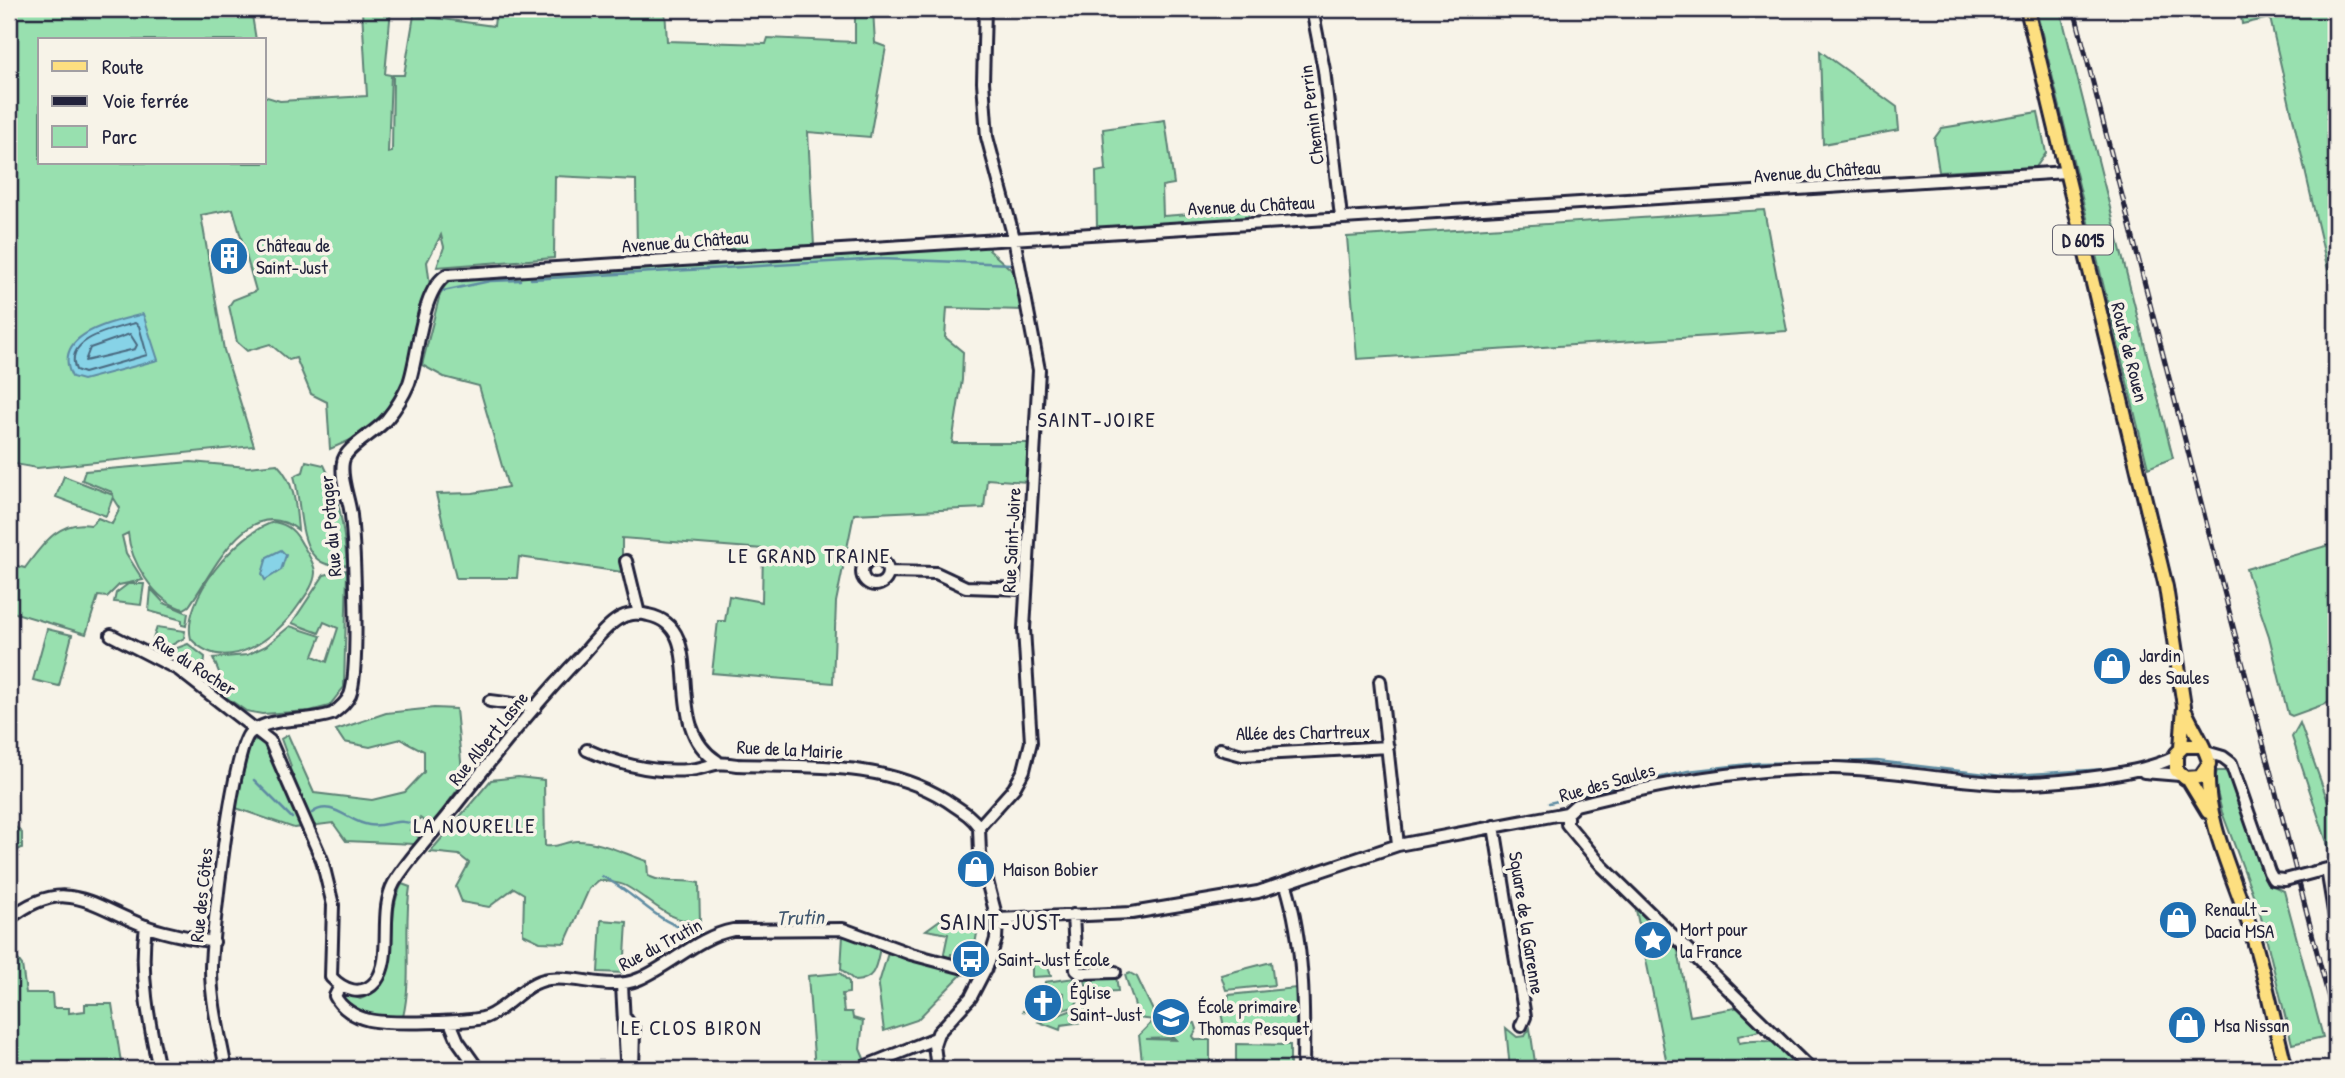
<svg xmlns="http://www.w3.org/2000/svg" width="2345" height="1078" viewBox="0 0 2345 1078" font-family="'Patrick Hand',sans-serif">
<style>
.green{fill:#98e0af;stroke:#5d8175;stroke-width:2}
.water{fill:#87d3e7;stroke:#5f8ca2;stroke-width:2}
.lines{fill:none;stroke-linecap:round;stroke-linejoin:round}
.shore{stroke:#4a6980;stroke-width:2}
.stream{stroke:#5f8ca2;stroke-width:2.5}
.minor-casing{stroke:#22223b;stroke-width:16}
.major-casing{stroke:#22223b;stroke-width:18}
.minor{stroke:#f7f3e8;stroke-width:10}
.major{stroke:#fddf80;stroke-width:12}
.rail-casing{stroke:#22223b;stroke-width:5}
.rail{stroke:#f7f3e8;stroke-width:2.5;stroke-dasharray:8;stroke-linecap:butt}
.minor-bridge-casing{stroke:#22223b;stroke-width:16;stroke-linecap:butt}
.minor-bridge{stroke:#f7f3e8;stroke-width:10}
.labels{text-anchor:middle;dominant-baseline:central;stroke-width:7;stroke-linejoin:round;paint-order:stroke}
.shield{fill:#f7f3e8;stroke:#62616f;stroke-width:2}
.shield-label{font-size:18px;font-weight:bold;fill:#22223b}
.street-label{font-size:19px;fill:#22223b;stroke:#f7f3e8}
.poi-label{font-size:19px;fill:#22223b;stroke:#f7f3e8;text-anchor:start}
.neighbourhood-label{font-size:21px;letter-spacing:2px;fill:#22223b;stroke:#f7f3e8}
.water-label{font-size:21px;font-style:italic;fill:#40576f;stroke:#f7f3e8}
.quarter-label{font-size:23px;letter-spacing:2px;fill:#22223b;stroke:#f7f3e8}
</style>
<rect width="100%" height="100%" fill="#f7f3e8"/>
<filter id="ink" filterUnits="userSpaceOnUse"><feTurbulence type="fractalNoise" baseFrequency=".0143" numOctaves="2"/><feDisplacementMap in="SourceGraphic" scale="14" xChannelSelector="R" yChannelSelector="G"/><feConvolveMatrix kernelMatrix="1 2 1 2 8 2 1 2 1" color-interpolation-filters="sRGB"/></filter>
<g filter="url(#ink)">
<path class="green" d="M9,9H251L256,40H40V163H264V96L280,101L367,96L362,11L359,9H391L385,74L391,75L388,153L392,152L393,75H404L414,15L494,26L496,9H665L667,41L766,44L768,38L855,42V9H873L875,43L886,47L870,137L808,132L814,246L637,253L636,180L555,176L554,258L437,267L444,247L441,235L427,262L430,285L405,384L371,431L330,449L327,402L311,394L296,358L289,360L270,344L247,351L237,342L229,306L233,300L256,291L233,209L201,215L224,350L254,446L37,468L9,463Z
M2036,9H2060L2173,458L2148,468Z
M2240,9H2336V305L2270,18L2242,24Z
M1820,51L1897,107L1899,130L1823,144Z
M2038,112L2046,153L2036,167L1939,172L1934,139L1942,128Z
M1165,120L1174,184L1162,186L1163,216L1248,210L1249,219L1097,228L1096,172L1106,170L1103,129Z
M1764,210L1787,331L1357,359L1347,237Z
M992,243L989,250L1015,273L1024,310L947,308L945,337L963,352L962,380L952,443H1030L1027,482L987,479L984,508L854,514L836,602L833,683L712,673L718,621H725L729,596L762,602L763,549L622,538V572L519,557L517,578H456L436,494L473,493L508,487L479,386L444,377L422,365L440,294L449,279Z
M306,461L324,465C340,496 344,531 347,565C294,574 304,509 294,476L303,472Z
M191,462L248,467L277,464C295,482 296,506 298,530C247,492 213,573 189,606L184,609C154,602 130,560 128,533L122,536L126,553L143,580L119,585L107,597L98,596L86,634L9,611V564L25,568C42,545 59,519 91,525L98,518L112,524L120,508L113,497L106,516L56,497L64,476L113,495L112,492L82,480L85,471Z
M274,522C289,525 295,531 302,544C307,552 315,564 315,573C314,586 305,596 298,606C277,637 227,677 191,639C181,599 238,532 274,522Z
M2336,543V700L2292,716L2288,714L2269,636L2246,569Z
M347,570L344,687L329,706L310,711L262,714L246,711L185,669L186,666L173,656L177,648L188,644L205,657L204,669L217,684L221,677L213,658L247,655L266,646L290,626L321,636L313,656L327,662L338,628L324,622L319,633L292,623L324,575Z
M128,584H144L141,605L114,602L116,593Z
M151,589L164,603L188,613L186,626L182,625V620L149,611Z
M157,627L185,631L184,638L168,647L153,639Z
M47,629L72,635L59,686L33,680Z
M434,708L456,709L463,782L431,826L420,818L410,830L421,839L414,844L346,841L333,823L294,828L236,808L249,746L255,740L266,742L283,775L291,766L281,739L288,735L314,793L372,800L405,792L424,772V751L401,739L370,747L344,742L336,730L386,713Z
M2300,723L2336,824V870L2292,737Z
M2217,771H2225L2233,779L2267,883L2284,891L2323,1037L2292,1044L2260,913L2222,812L2214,780Z
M518,777L544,780L545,846C559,848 565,841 577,841C602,841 624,854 647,861L648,876C665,884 681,879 699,883L700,922C667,922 653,901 626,886C619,882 607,882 599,880L589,889L565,943L540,942L523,934L524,894L514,888L489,907L462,902L456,887L469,863L459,855L430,852L491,780Z
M12,824L22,833V848L12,853L9,852V825Z
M402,884L410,887C403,930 413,974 403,1017C383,1016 351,1019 343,997L348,994L360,999C409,981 381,921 402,884Z
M1635,905L1677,945L1690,1016L1740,1007L1764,1030L1738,1036L1739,1043C1763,1038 1788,1039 1798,1067L1668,1069Z
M948,914L962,917L963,926L979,922L973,956L951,954L950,959L943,958L948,934L926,930Z
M601,920L627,922L624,973L598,972Z
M843,935L880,948C876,965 876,980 855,981L841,969Z
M9,948L22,965L26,993H52L53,1008H69V1013L85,1011V1004H112L122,1069H9Z
M888,953L965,971L917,1020L884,1031L878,986Z
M1033,957V964L1047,963L1051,976L1032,977V966H1023V958Z
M1271,962L1274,985L1226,990L1221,975Z
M840,973L849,982V993L842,994L844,1012H852L853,1018L863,1021L860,1049L866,1063L850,1069H815L808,976Z
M1130,973L1137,977L1155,1015L1154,1020L1138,1018C1135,1002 1129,989 1125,975Z
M1116,975L1118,991L1093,992L1082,1022L1061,1025L1060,1030L1039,1022L1081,1007L1088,993L1085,980L1088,976Z
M1075,978L1083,993L1074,1007L1043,1015L1022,1011L1064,1008V993L1044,989L1045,982Z
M1296,988L1298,1029L1226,1036L1221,1013L1226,1011L1229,995Z
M1161,1013H1176L1174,1018L1177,1024L1195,1023L1197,1029L1193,1036L1195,1040H1210V1069H1143L1139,1035L1152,1022H1157L1172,1038L1146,1039L1176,1040L1158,1018Z
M1506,1028L1517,1037L1525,1036L1530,1028L1536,1069H1510Z
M1236,1044L1290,1045V1069H1236Z"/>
<path class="water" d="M143,314L158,360L83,380L72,377C50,333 114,322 143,314Z
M281,550L286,555L281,570L265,580L262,574L267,557Z"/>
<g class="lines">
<path class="shore" d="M135,323L139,326L147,355L84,373L76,370C62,338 115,329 135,323Z
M130,334L137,345L135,349L85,361L90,348Z"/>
<path class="stream" d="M531,279L882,259L1012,264
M443,291L490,281L520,280
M254,780L292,818
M1549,803L1688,771L1758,763L1877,761L2002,776L2105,769
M312,813C332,798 349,823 369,825C384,828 398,817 412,824
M602,876C643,898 654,924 702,934"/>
<g class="minor-casing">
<path id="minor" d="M1312,9L1324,70L1341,217
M862 572a13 13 0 1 1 26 0a13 13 0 1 1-26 0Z
M626,561L639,614
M888,572L936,573L966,587L1026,589
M111,635L179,670L270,741L322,860L333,905L331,977C343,990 362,998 376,981C394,957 378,912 394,883C409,858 432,835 450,812C493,758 536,702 584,653C594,642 605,627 618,619C626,614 638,612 648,615C712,628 658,723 717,761
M1380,681L1398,845
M490,701L536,707
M1220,749L1242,755L1388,747
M587,750C620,765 653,773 689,770C711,768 712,760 737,765C808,767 884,761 946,800C959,809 971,815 979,827
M2206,752L2223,757L2231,763L2269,872L2273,879L2285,880
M2144,772L2180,775
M1567,813V824L1602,866L1810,1069
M1494,826L1525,1017L1521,1026
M979,827L1014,788L1024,770L1031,742L1024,629L1039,370L1014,238L987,137L983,82L985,9
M2315,872L2327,869L2336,924
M1286,885C1304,944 1304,1008 1303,1069
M1073,915L1076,970L1080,973L1115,972
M9,919C65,875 90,905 145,926C166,934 191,938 214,942
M997,919L1132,913L1258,892L1398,845L1567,813L1576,805C1663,783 1743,768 1833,768C1888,769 1942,780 1997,783C2033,785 2068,781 2103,776C2127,772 2153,768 2175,757
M146,926C139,973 149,1023 159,1069
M622,985L626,1059L633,1066
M340,986L335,996C341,1008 355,1017 369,1020C386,1024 470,1023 486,1017C509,1008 524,982 549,979C580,975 608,992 639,979C672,965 697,937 733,930L843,929L911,954L960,967L986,969
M626,1019L634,1030L633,1069
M450,1022L458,1041L478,1069
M226,1069C220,1037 211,1002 211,969C211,939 233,746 250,733C273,715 306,723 332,714C339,709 346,703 350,695C360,670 354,545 351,515C349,498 340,479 343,462C345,447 376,433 387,419C396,408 404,395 409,383C419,355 421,289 447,275L2066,172
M859,1069L936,1038
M937,1069L934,1045L938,1033L971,997L989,962L996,939L997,919L980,854L979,827"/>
</g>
<g class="major-casing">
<path id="major" d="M2027,9L2166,587L2184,706L2181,748
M2186,713C2192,726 2209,754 2209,764L2200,777L2185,778L2176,770V754L2184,746H2200
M2208,769C2205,824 2237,882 2252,934C2266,978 2274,1024 2286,1069
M2188,779L2208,812"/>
</g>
<use href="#minor" class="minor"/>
<use href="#major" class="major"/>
<g class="rail-casing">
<path id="rail" d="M2074,9L2336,1026"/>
</g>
<use href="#rail" class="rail"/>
<g class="minor-bridge-casing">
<path id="minor-bridge" d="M2285,880L2315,872"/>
</g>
<use href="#minor-bridge" class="minor-bridge"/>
</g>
</g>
<defs>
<g id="building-disc" transform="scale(2.0125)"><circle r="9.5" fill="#1f6fb2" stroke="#f7f3e8"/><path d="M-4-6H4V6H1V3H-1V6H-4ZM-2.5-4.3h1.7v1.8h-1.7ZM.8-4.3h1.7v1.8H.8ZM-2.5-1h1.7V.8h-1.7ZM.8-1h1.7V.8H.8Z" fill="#fff"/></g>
<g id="shop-disc" transform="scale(2.0125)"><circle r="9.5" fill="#1f6fb2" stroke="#f7f3e8"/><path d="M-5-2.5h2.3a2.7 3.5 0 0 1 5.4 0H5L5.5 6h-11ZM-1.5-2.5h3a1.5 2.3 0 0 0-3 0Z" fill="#fff"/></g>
<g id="sight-disc" transform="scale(2.0125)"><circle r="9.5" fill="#1f6fb2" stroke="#f7f3e8"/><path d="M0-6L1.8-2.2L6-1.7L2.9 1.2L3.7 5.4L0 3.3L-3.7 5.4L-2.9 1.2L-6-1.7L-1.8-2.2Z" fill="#fff"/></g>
<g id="bus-disc" transform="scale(2.0125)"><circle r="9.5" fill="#1f6fb2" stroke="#f7f3e8"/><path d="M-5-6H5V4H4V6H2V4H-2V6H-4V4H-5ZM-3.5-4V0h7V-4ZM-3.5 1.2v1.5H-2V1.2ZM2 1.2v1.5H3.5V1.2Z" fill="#fff"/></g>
<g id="church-disc" transform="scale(2.0125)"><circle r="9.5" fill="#1f6fb2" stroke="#f7f3e8"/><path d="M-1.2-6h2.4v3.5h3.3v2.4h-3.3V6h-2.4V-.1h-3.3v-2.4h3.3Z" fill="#fff"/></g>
<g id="school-disc" transform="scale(2.0125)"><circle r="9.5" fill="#1f6fb2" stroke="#f7f3e8"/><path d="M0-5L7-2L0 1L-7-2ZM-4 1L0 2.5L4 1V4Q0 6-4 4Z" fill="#fff"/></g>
</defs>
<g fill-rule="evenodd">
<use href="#building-disc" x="229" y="256"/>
<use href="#shop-disc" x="2112" y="666"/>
<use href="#shop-disc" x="976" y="869"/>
<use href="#shop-disc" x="2178" y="920"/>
<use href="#sight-disc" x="1653" y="940"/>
<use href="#bus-disc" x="971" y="959"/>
<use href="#church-disc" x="1043" y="1003"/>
<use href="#school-disc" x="1171" y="1017"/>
<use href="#shop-disc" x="2187" y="1025"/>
</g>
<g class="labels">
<rect class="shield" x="2053" y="225.5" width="60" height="29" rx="5"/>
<g class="shield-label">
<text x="2083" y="240">D 6015</text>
</g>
<g class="street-label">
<text transform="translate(1311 115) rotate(-97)">Chemin Perrin</text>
<text transform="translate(1817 171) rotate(-4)">Avenue du Château</text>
<text transform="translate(1251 205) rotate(-3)">Avenue du Château</text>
<text transform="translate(685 241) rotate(-4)">Avenue du Château</text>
<text transform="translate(2130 352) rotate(76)">Route de Rouen</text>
<text transform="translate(330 526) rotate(-95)">Rue du Potager</text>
<text transform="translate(1011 540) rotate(-87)">Rue Saint-Joire</text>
<text transform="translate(195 665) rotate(33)">Rue du Rocher</text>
<text transform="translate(1303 732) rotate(-1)">Allée des Chartreux</text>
<text transform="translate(488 738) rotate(-51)">Rue Albert Lasne</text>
<text transform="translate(790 749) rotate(3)">Rue de la Mairie</text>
<text transform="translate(1607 782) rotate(-16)">Rue des Saules</text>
<text transform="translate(201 895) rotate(-84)">Rue des Côtes</text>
<text transform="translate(1527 923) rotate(81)">Square de la Garenne</text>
<text transform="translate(660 944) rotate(-28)">Rue du Trutin</text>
</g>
<g class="poi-label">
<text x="256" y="245">Château de<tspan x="256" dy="22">Saint-Just</tspan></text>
<text x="2139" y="655">Jardin<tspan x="2139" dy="22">des Saules</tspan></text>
<text x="1003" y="869">Maison Bobier</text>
<text x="2205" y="909">Renault -<tspan x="2205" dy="22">Dacia MSA</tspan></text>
<text x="1680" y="929">Mort pour<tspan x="1680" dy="22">la France</tspan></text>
<text x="998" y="959">Saint-Just École</text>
<text x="1070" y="992">Église<tspan x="1070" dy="22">Saint-Just</tspan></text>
<text x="1198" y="1006">École primaire<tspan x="1198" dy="22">Thomas Pesquet</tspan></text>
<text x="2214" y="1025">Msa Nissan</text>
</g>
<g class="neighbourhood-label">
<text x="1097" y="419">SAINT-JOIRE</text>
<text x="810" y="555">LE GRAND TRAINE</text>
<text x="475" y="825">LA NOURELLE</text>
<text x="692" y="1027">LE CLOS BIRON</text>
</g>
<g class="water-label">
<text transform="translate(800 917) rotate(-2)">Trutin</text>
</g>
<g class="quarter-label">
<text x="1001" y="921">SAINT-JUST</text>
</g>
</g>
<rect width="2345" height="1078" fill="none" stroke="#f7f3e8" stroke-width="35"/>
<rect x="18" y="18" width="2310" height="1043" fill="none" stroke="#22223b" stroke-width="2.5" filter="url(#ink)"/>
<rect x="38" y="38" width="228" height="126" fill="#f7f3e8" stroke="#a29fa3" stroke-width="2"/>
<rect x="52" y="61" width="35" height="10" fill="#fddf80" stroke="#a29fa3" stroke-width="2"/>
<text x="102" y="74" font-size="21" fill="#22223b">Route</text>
<rect x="52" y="96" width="35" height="10" fill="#22223b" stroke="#a29fa3" stroke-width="2"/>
<text x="102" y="108" font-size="21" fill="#22223b">Voie ferrée</text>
<rect x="52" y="126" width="35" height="21" fill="#98e0af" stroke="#a29fa3" stroke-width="2"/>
<text x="102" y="144" font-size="21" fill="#22223b">Parc</text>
</svg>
